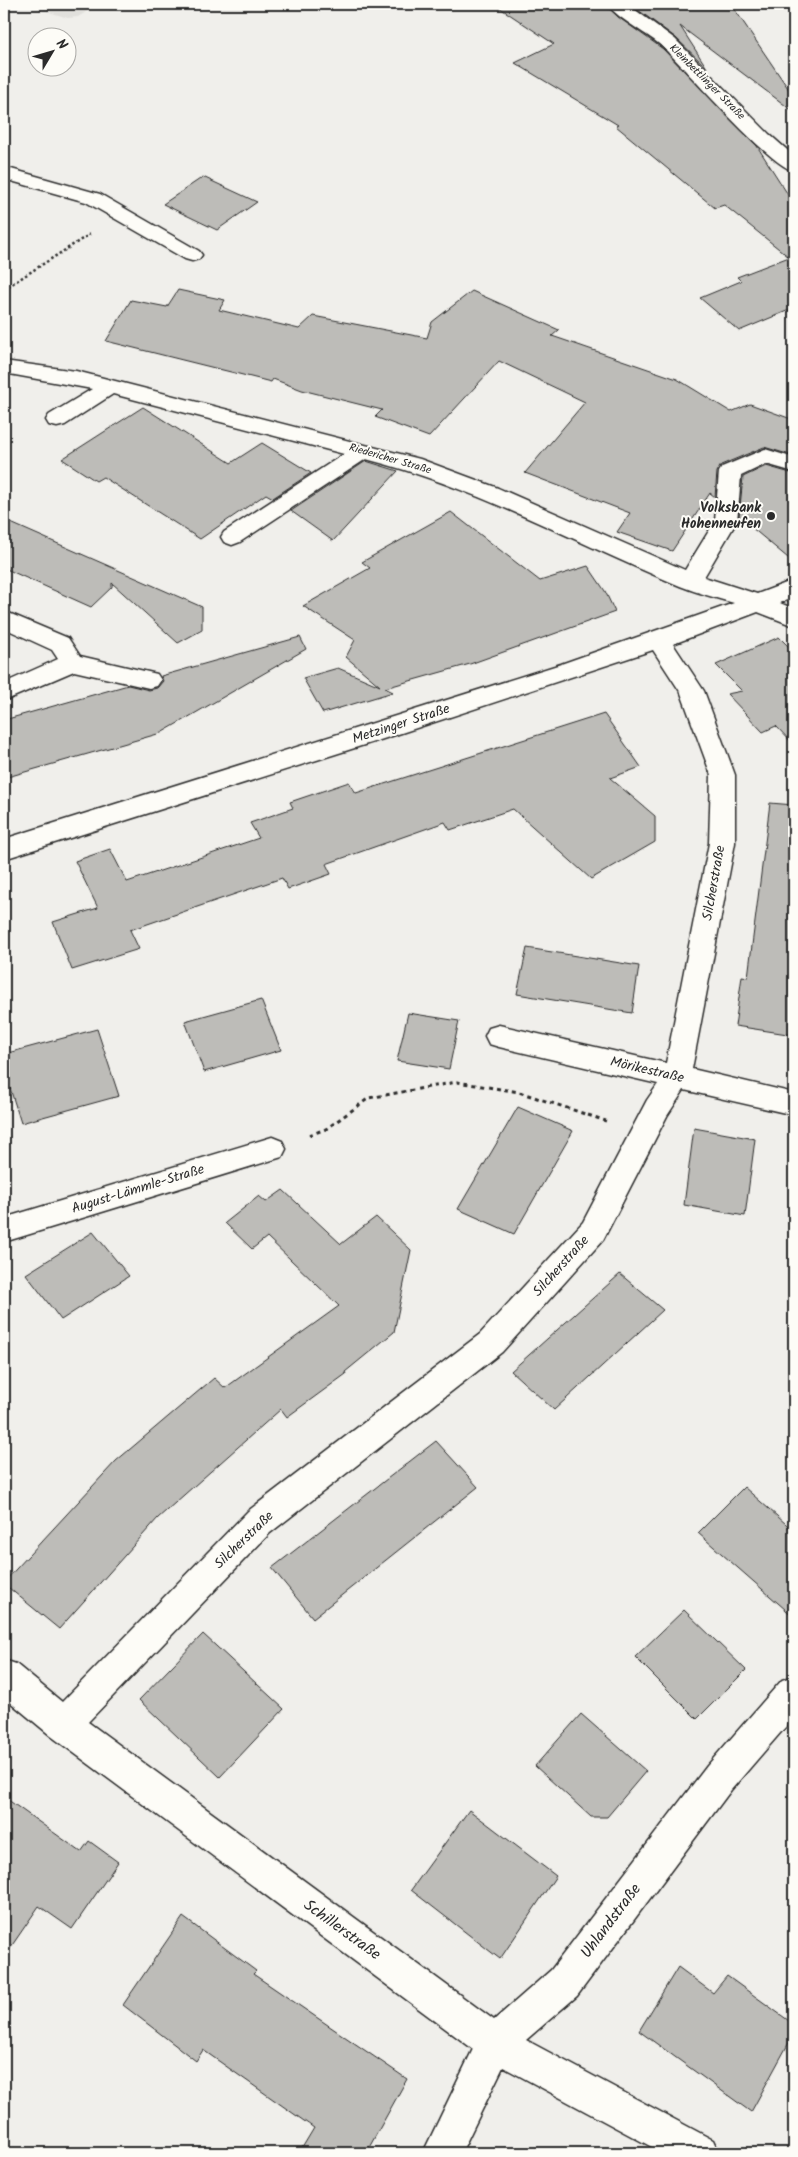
<svg xmlns="http://www.w3.org/2000/svg" width="798" height="2157" viewBox="0 0 798 2157" font-family="Kalam,sans-serif">
<style>
.built{fill:#e1e0dc}
.building{fill:#bdbcb8;stroke:#2b2b2b}
.lines{fill:none;stroke-linecap:round;stroke-linejoin:round}
.minor-casing{stroke:#2b2b2b;stroke-width:3}
.path-far1{stroke:#2b2b2b;stroke-width:2.5;stroke-dasharray:2.5 2.5;stroke-linecap:butt}
.path{stroke:#2b2b2b;stroke-width:3;stroke-dasharray:4 4;stroke-linecap:butt}
.minor{fill:#fdfcf7;fill-rule:evenodd}
.poi-dot{fill:#2b2b2b;stroke:#fdfcf7;stroke-width:2}
.labels{text-anchor:middle;dominant-baseline:central;stroke-width:4;stroke-linejoin:round;paint-order:stroke}
.far-street-label{font-size:11px;fill:#2b2b2b;stroke:#fdfcf7}
.poi-label{font-size:14px;font-weight:bold;fill:#2b2b2b;stroke:#fdfcf7;text-anchor:end}
.street-label{font-size:14px;fill:#2b2b2b;stroke:#fdfcf7}
.near-street-label{font-size:16px;fill:#2b2b2b;stroke:#fdfcf7}
</style>
<rect width="100%" height="100%" fill="#f0efeb"/>
<filter id="ink" filterUnits="userSpaceOnUse"><feTurbulence type="fractalNoise" baseFrequency=".02" numOctaves="2"/><feDisplacementMap in="SourceGraphic" scale="10" xChannelSelector="R" yChannelSelector="G"/><feConvolveMatrix kernelMatrix="1 2 1 2 8 2 1 2 1" color-interpolation-filters="sRGB"/></filter>
<g filter="url(#ink)">
<path class="built" d="M24,4H84L89,10L78,17L68,18Z"/>
<path class="building" d="M494,4H605L618,17L663,49L757,146L794,204V308L739,331L700,298L741,281L737,277L789,257L724,205L715,208L616,126L618,125L515,63L554,44Z
M630,4H731L794,97V112L680,26L707,68L676,38Z
M203,177L257,202L217,230L163,204Z
M178,290L225,300L219,310L299,329L313,316L427,338L432,322L472,291L559,330L552,336L677,379L731,412L750,404L794,420V456L764,447L721,465L717,472L715,497L710,493L672,551L617,532L630,513L525,473L585,402L499,361L429,437L375,417L382,410L302,390L273,379L271,382L106,341L131,300L167,307Z
M143,407L231,463L262,443L311,473L273,498L266,494L200,539L103,477L96,481L62,459Z
M366,461L398,471L333,541L291,511Z
M766,466L794,474V563L739,517L743,477Z
M451,512L540,581L588,566L605,591L615,612L470,664L385,688L393,692L323,713L303,678L338,668L380,686L346,657L355,640L303,606L370,568L362,562Z
M4,520L202,607V630L178,643L112,583V587L91,607L4,568Z
M300,637L306,649L161,733L4,778V720L128,685L149,690L157,688L163,681L161,676Z
M779,637L794,652V745L776,726L763,732L727,694L742,691L716,665Z
M604,714L641,767L610,778L655,816V842L591,879L513,809L450,830L445,822L326,864L331,874L288,889L282,878L130,930L139,949L72,970L53,922L98,908L75,861L110,849L127,882L259,838L250,823L293,808L290,802L349,782L356,793Z
M770,803L794,805V1035L735,1026L742,976L748,977Z
M527,948L639,966L632,1013L517,994Z
M261,1000L281,1050L204,1072L185,1021Z
M408,1013L459,1021L449,1069L397,1061Z
M97,1029L119,1096L21,1123L4,1069V1054Z
M518,1107L573,1131L514,1234L458,1209Z
M694,1128L755,1139L745,1216L684,1205Z
M283,1190L341,1244L376,1217L411,1250L394,1332L345,1372L346,1374L287,1417L281,1409L158,1518L59,1629L4,1584V1582L116,1461L214,1378L225,1388L339,1306L267,1237L252,1249L225,1223L259,1196L266,1202Z
M93,1232L129,1276L61,1320L26,1274Z
M620,1274L663,1310L554,1410L511,1371Z
M436,1441L478,1487L313,1618L272,1568Z
M744,1487L794,1531V1617L698,1533Z
M684,1610L746,1670L697,1719L635,1657Z
M203,1634L284,1709L220,1777L139,1700Z
M581,1714L646,1771L607,1817H591L535,1766Z
M4,1797L81,1852L89,1841L118,1862L72,1929L39,1906L4,1957Z
M469,1810L556,1876L500,1959L411,1890Z
M183,1917L256,1971L253,1974L407,2079L366,2153H299L314,2128L203,2050L196,2061L123,2005Z
M678,1967L713,1993L727,1976L792,2023V2037L751,2112L639,2031Z"/>
<g class="lines">
<g class="minor-casing">
<path id="minor" d="M607,4H627L675,39L769,134L794,156V171C769,165 688,72 664,48C649,34 619,20 607,4Z
M4,167L100,194L199,251L202,255L199,259L192,261L185,259L86,202L4,179Z
M4,361L76,371L420,459L498,488L685,570L715,521L719,472L722,467L765,449L794,458V472L766,464L741,476L737,521L704,577L757,594L794,580V597L780,603L794,609V626L758,612L673,644L704,691L735,775V843L692,1069L794,1093V1115L684,1090L667,1116L603,1240L502,1352L270,1533L88,1722L494,2020L551,1970L707,1766L782,1680L794,1676V1717L731,1790L577,1996L526,2040L713,2140L719,2153H663L503,2067L461,2153H423L473,2049L51,1736L4,1697V1660L16,1664L62,1702L248,1511L480,1334L583,1222L647,1100L658,1084L499,1047L489,1044L485,1036L489,1028L499,1025L666,1063L709,843L711,775L681,693L653,650L380,740L4,859V839L561,664L734,603C716,598 698,593 680,586C576,543 476,487 366,459L240,542L232,545L224,542L221,537L224,532L344,454L113,394L65,425L57,427L49,425L46,420L49,415L92,389L4,373Z
M4,611L68,638L80,656L157,674L161,680L157,686L149,688L74,671L4,701V683L58,659L52,650L4,628Z
M272,1137L282,1141L286,1149L282,1157L4,1242V1218Z"/>
</g>
<path class="path-far1" d="M4,289L90,234"/>
<path class="path" d="M309,1135L326,1129L369,1098L457,1082L519,1092L606,1121"/>
<use href="#minor" class="minor"/>
</g>
</g>
<circle class="poi-dot" cx="771" cy="516" r="5"/>
<g class="labels">
<g class="far-street-label">
<text transform="translate(707 82) rotate(45)">Kleinbettlinger Straße</text>
<text transform="translate(390 459) rotate(16)">Riedericher Straße</text>
</g>
<g class="poi-label">
<text x="761" y="508">Volksbank<tspan x="761" dy="16">Hohenneufen</tspan></text>
</g>
<g class="street-label">
<text transform="translate(401 724) rotate(-18)">Metzinger Straße</text>
<text transform="translate(714 883) rotate(-80)">Silcherstraße</text>
<text transform="translate(647 1070) rotate(13)">Mörikestraße</text>
<text transform="translate(138 1189) rotate(-17)">August-Lämmle-Straße</text>
<text transform="translate(561 1266) rotate(-48)">Silcherstraße</text>
<text transform="translate(244 1540) rotate(-44)">Silcherstraße</text>
</g>
<g class="near-street-label">
<text transform="translate(611 1921) rotate(-53)">Uhlandstraße</text>
<text transform="translate(342 1930) rotate(36)">Schillerstraße</text>
</g>
</g>
<rect width="798" height="2157" fill="none" stroke="#fdfcf7" stroke-width="20"/>
<rect x="10" y="10" width="778" height="2137" fill="none" stroke="#2b2b2b" stroke-width="2" filter="url(#ink)"/>
<g transform="translate(52 52) rotate(52)"><circle r="24" fill="#fdfcf7" stroke="#a9a8a5"/>
<path d="M0-4L9 19L0 12L-9 19Z" fill="#2b2b2b"/>
<text y="-8" font-size="14" font-weight="bold" text-anchor="middle" fill="#2b2b2b">N</text>
</g>
</svg>
